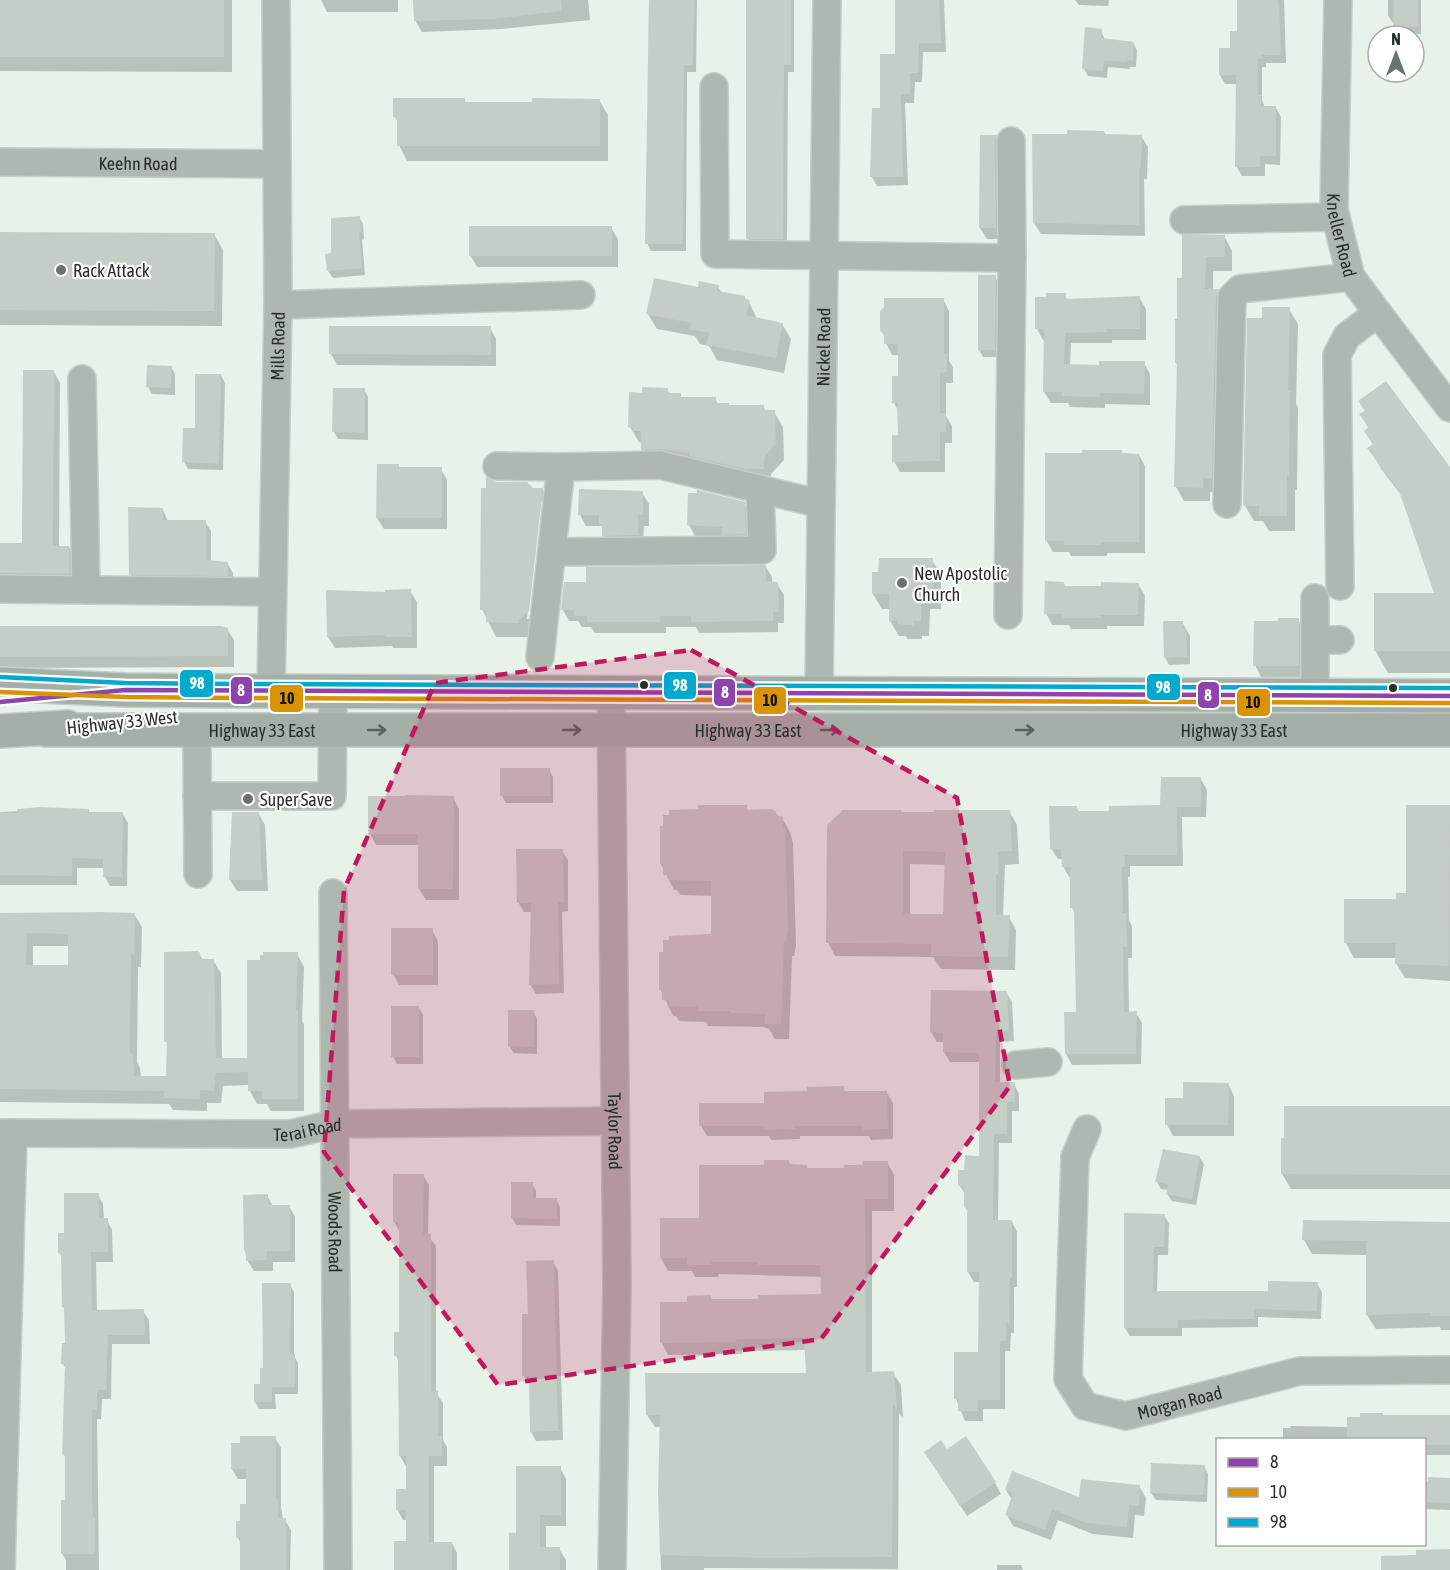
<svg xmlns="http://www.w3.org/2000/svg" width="1450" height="1570" viewBox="0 0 1450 1570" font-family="'Asap Condensed',sans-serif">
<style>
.shadow{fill:#0003;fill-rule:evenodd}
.building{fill:#c5cec6;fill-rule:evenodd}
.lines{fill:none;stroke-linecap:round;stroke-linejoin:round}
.minor-casing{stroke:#c5cec7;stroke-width:30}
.major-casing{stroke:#c5cec7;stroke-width:36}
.minor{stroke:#aeb7b0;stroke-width:27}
.major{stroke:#a4b0a7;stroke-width:33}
.bus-1-casing{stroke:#fefefe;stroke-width:9}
.bus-2-casing{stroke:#fefefe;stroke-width:9}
.bus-3-casing{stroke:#fefefe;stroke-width:9}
.bus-1{stroke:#8e44ad;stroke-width:4.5}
.bus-2{stroke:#d89406;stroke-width:4.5}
.bus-3{stroke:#00a9ce;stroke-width:4.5}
.oneway{stroke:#59635b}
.marked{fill:#c2185b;fill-opacity:0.2;stroke:#c2185b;stroke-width:4.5;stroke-dasharray:12 8;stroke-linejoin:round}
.poi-dot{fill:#6a736c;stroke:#fefefe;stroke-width:2}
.bus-dot{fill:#272f29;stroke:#fefefe;stroke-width:2}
.labels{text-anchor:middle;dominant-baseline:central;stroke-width:4.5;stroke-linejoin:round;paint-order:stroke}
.street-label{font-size:18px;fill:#272f29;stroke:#fefefe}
.poi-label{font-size:18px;fill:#272f29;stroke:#fefefe;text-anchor:start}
.line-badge{stroke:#fefefe;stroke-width:2}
.badge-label{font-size:16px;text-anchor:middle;font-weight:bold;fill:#fff}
.pale-badge-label{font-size:16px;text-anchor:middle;font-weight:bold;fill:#111}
</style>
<rect width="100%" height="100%" fill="#e7f2e9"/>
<path class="shadow" d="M0,0H232V72L0,71Z
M321,0H398V12H327Z
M415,0H588L590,20L501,29L422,32L415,20Z
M649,0H697L696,72H687L686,251H651L647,243Z
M748,0H794V72H788L787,246L752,245L748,238Z
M896,0H944L946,52H923L922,82H915L914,103H905L908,185L877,186L872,177L881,110L896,55Z
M1075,0H1109L1108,6L1079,5Z
M1239,0H1284L1286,63H1266V67H1262V100L1265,108H1276L1281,117L1280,165L1265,164V176H1242L1237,167V84H1225L1220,75L1239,33Z
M1388,0H1421V34H1399L1394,27L1395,22H1392L1388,15Z
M1101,30L1105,40L1133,43L1137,50L1136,67H1130V69L1108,67L1107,78L1088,76L1084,69Z
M464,100L467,103H534L599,100L608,115V161H407L399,145V124L395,117Z
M1104,132L1106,136H1141L1148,147L1147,179H1144L1145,236L1041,234L1034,223L1068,136Z
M981,136H996L1002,147V239H987L980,228Z
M359,217L363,224L364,239L362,240L365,275L333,278L328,271L333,255Z
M611,228L618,239V267H477L471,256Z
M0,233L214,234L223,250L222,326L0,325Z
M1224,236L1232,251V271H1213V290H1218L1227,304L1219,492H1210V501H1184L1176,487L1178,366L1176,363L1183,280Z
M995,277L999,284V357H983L979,350Z
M718,287L722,293L744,297L749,302L757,319L782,324L791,339L784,373L717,360L709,346L700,344L695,336L657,329L648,314L699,288Z
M1065,295L1068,301L1139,297L1146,309V340H1112V343H1071L1070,366H1101L1144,363L1150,374V405L1105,404V408L1070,407L1068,403H1051L1044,392L1046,340H1043L1037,329L1048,298Z
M943,299L949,311V361L953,367V383H946V416L952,426V443H945V472H900L894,461L899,437V412L894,403L900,377V355H892L886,343Z
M1289,309L1298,324L1296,404L1298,407L1297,490H1295V531H1269L1263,521H1254L1245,506L1249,319H1264Z
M490,328L496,339V366L337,365L331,354Z
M171,367L175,374V395L152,394L148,387Z
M54,372L60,383L59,547H69L75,559L76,585H0V545L24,544Z
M221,375L225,383L223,470L188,469L184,462Z
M334,389H364L368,397V440L338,439L334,432Z
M667,389L670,395H680L682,398L715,399L718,404L729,406H763L766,412H774L783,427L784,460L771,474V484L651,464L642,449L643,443L639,442L630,427L643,394Z
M1361,415L1450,470V673H1388L1375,650L1436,595L1404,499L1382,470L1369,448L1373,445L1366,432L1369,429Z
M1123,455H1139L1145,466V553H1107V556H1071L1069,552H1053L1046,540Z
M400,469H441L447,480V529H384L377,518Z
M496,483L542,489L551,504L537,627L527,637H496L482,609L488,489ZM540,500L543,502L530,619H527Z
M642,493L649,504V526H644L643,546L610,547L603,535L602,526H586L580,515Z
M744,503L750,515L751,545L725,537L695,536L689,525Z
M163,510L168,521L205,522L211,531V562L227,563L233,573V585L136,584L130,574Z
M932,560L941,575V609H930L929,636H922V639H907L906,636H899L890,621L891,609H882L873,594Z
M765,566L772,577V583L777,584L784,595V623H778V632L699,633L696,627H666V633H595L591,627H582L578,621H569L563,610Z
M1063,583L1066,587L1102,588L1138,584L1145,596L1144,626H1107V629H1071L1069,625H1052L1046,613Z
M410,591L417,602V648H393L392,646L335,648L328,637L387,593Z
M1298,620L1305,631V677H1261L1255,665L1279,622Z
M1182,622L1190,636V664L1169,665L1165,657Z
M0,628L227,629L234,640V667L0,668Z
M502,770H549L553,777V803H506L502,796Z
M1201,779L1207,790L1206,817H1182L1183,866H1130V877H1128L1129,920L1132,926V958H1128L1129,1013H1136L1142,1023L1141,1064L1072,1065L1066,1054L1077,1013L1075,913L1072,907L1071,877H1069L1063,866V859H1058L1051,848L1076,807L1079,812H1110L1162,807Z
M453,798L459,809V900H426L419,889L420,845H376L370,834Z
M1408,806H1450V981L1405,978L1396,963V958H1354L1346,943L1408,895Z
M746,807L749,811L775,812L778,816H781L790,832L793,843L796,946L794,956H792L789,1039H775L769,1029L763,1027L708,1026L706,1022L679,1021L676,1016H673L661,990L713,935V896L680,895L677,890H674L661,864Z
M67,809L89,813H122L128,823L127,886H110L105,877L104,868H77V885H0V812Z
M1009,811L1017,825L1019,864L1005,865L1003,917H1009L1016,930L1015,970L941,969L933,957L835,956L828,942V826L935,814ZM910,864L946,865L945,916H910Z
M258,813L265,825L268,891H237L230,880V848H233Z
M562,851L568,860V911L562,912L564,993L536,994L530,984L532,912H524L518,902Z
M0,914H134L142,927L141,967H138L137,1062L140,1068L141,1077H168V1046L166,1041L199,954L203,960H213L221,973L222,1059H248L261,961L297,954L304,967L302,1021L304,1024V1111H271L267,1104H257L250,1091L249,1085L223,1086L221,1103H207V1111L173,1110L169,1104L0,1102ZM33,946H69V967L33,966Z
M432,930L438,941V985H399L393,974Z
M1006,992L1012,1002L1014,1041L1000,1042V1084H1014L1019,1094V1111H1012V1143H999L998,1222H1012L1017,1232V1287H1014V1333H1011L1010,1351H1005V1409H983V1421H965L956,1399L980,1353L981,1282H974L968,1272V1212L965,1207L966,1195L959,1185L966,1172L980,1157V1062H950L944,1052V1042H937L931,1032Z
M419,1008L423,1015V1064H397L393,1057Z
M509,1011H533L537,1019V1054L514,1053L509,1046Z
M1228,1084L1234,1096V1136H1173L1167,1125L1184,1099Z
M843,1088L846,1093H887L893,1103V1139L871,1140L869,1136H800V1139L771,1140L769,1136H707L701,1126L765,1104L808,1093Z
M1450,1108V1189H1291L1282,1174Z
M1199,1157L1204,1164L1196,1205L1172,1201L1167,1194L1168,1190L1161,1189L1157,1182Z
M789,1162L791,1166H806L808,1170H845L887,1162L894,1175V1211H872V1373H893L901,1385L903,1418L899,1413L898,1569L704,1568V1570H661L659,1491L661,1427H655L647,1415L808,1374L806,1350L742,1351V1354L668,1355L661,1342L688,1304L712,1300H759L822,1295V1277L719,1274L718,1277H695L692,1271H668L661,1258L662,1219H701L765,1166Z
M423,1175L429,1185L428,1236L436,1246V1393L443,1403V1440L447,1447V1466H434V1543H452L457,1553V1570H396L407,1543V1520H403L397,1509L408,1491L406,1466L400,1456V1363L396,1356V1334H400V1232L394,1222Z
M532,1184L536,1191V1199H556L560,1207V1226L516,1225L512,1218Z
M98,1195L103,1204L104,1220H107L112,1230L113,1262H96L97,1311H143L149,1320L150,1344H112L111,1399H102L101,1419H97L99,1570H66V1560L62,1553L67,1501V1459L63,1454L66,1369L63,1364L67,1345L66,1311L63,1307V1259L59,1252L66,1234Z
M267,1196L273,1206H289L295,1217V1262H273V1271H254L247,1260L245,1250Z
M1164,1215L1169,1224L1168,1255H1158L1157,1292H1270L1317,1284L1322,1292L1321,1319L1258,1317V1327L1182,1328V1336H1130L1125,1328Z
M1450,1223V1330H1441L1440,1327L1376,1329L1367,1315V1255L1312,1254L1304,1240Z
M553,1262L558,1271L563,1440L536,1441L531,1432L530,1384L523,1375L529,1315Z
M290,1285L294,1292V1356L298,1363V1394H275L276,1409H259L255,1402L262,1386L264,1370Z
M1384,1417H1450V1455H1424V1440H1283V1428H1290L1291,1426L1349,1427L1361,1418Z
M275,1438L281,1448V1507L283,1520H285L291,1530L290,1570H241L242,1545L237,1537L248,1506V1479H238L232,1469V1445Z
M946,1451L995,1483L1001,1494L967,1516L933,1464Z
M1204,1466L1208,1474L1207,1502L1156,1500L1151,1493Z
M560,1468L566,1479V1526H546V1549H559L566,1560V1570H511L517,1535Z
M1450,1480V1510L1424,1509V1483Z
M1139,1486L1146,1498L1144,1516L1135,1515L1133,1538L1093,1534L1058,1520L1051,1540L1013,1526L1007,1515L1012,1500L1006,1490L1080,1499Z
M997,1565H1021L1023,1570H997Z"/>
<path class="building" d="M0,0H224V57H0Z
M413,0H561L562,11L494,19L414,21Z
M649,0H694L693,65H684L683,244H645Z
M746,0H791V65H784L783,239H746Z
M895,0H939L941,43H919L918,73H910V94H901L903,177H870L872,108H880V54H895Z
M1237,0H1278V6H1279L1281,55H1262V59H1258V95H1261V106H1276V156H1260V167H1235L1236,75H1219V48H1230V31H1237Z
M1394,0H1418V27H1393Z
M1085,27L1102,29L1101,38L1134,42L1133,61L1127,60V62L1104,61L1103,71L1082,69Z
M393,98H465V102H532V98L600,99V146H397V117H393Z
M1067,130L1104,131V134L1142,135L1141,168H1139V225L1033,223L1032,134H1067Z
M980,135H997L995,141L996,228H979Z
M360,216L361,232L359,233L362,268L327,271L325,254L331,253V218Z
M469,226H612V256H469Z
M0,232L215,233L214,311L0,310Z
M1182,235H1225V257H1206L1205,289H1219L1216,297L1212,478H1203V488L1174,487L1177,363H1175V319H1177V278H1182Z
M978,275H996L995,350H978Z
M654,278L698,287L699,281L719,285L718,291L745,296L744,299L750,300L746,315L783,323L776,358L706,345L709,333L690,329L691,323L646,314Z
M1046,293H1066V299L1140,296V329H1107V332L1065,333L1064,364L1099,365V361H1145L1144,394L1100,393V397L1062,396V392H1043L1044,329H1035V297H1046Z
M884,298H944V354H947V372L940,373V413H946V432H940V461L892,462V435H898L897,403H892V376H898V344H884V335L880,330V311L884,307Z
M1262,307H1290L1288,391H1290L1289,475H1287V516H1259V506H1243L1247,318H1262Z
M329,326H491V355L329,354Z
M147,365L172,366L171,388L146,387Z
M23,370H54L53,546H69L70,574L0,573V543H22Z
M195,374H221L219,464L182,462L183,428H195Z
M1386,381L1450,467V651H1374V593H1434L1399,491L1367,448L1373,444L1364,431L1369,427L1359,414L1365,411L1358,401Z
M642,387L668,388V393H681V397H716V403H729V405H764V410H775L776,445H774L764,458V469H745L689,456V453L660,449L641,450V431H633V428L628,427L629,392L642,393Z
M333,388H365V433L332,432Z
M1082,450H1122V453L1139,454V542H1101V545H1063L1064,541H1045V453H1082Z
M377,464H399V467H442V518H376Z
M486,477L496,482H527L533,488H543L529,611L519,620V623L486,622V610H480L481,488H486Z
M579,489L643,491V515H638V535L602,536V524H599V515H578Z
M697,490L745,502L746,534L722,535V527L687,525L688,493H697Z
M128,507L163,508V520H206V560L228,562V576L129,575Z
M879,558H933V594H922L921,621H914V625L897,624V621H889V594H872V572H878Z
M766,565V581L778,582L779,612H773V621L691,622V616H660V622H587V616H574V610H561L564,582H586V567Z
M1045,581L1064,582V586H1101V582L1139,583L1138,615H1101V618H1063V614H1044Z
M411,589L412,637H385V635L327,637L326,590L385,592V590Z
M1278,618H1299V666H1253L1254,621H1278Z
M1163,621H1183V628H1186L1187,657L1164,658Z
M0,626H221L228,628V656L0,657Z
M500,768H550V796H500Z
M1161,777H1201V807H1177V855H1125V867H1122L1123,913H1126L1127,947H1123L1124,1012L1137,1011L1136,1054H1065L1064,1012H1076L1074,908H1070V867H1062L1061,849H1050L1049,806H1077V811H1109V806L1160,805Z
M406,795L454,796L453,889H418V834H368V796H406Z
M698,805H747V810L771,809L776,811V815L783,817V827H785L788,929L786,941H784L781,1024H765V1014L730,1013V1011H698V1007L669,1006V1001L662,1000V990H659V952H663V940H669V936L711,934V881L669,880V875H663V864H660V826H663V815H669V810L698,809Z
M1406,805H1450L1449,966L1395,964V943H1344V899H1396V893H1406Z
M40,807L89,809V812H123L122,877H103V859L72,858V876L0,875V812L17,813V809Z
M843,810H901V812H934V810H1010L1012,851L998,852V874H996V915H1010L1008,957L931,956V944L826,943L827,825ZM903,851L945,852L943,914H903Z
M232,812H259L262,880H229Z
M516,849H563L564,902H558L559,984L529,985L531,903H517Z
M102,912L135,913L134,955L131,954L130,1053H133L134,1076H166L167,1042H164V952L198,951L200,953V959H214L216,1058H247V960H260V955H263V952H298L296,1010H298V1099H264L262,1098V1091H248V1072L216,1073L214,1091L200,1090V1099L164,1098V1091L0,1089V913ZM27,933L68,934V965H26Z
M391,928H433V975H391Z
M931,990L1007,991L1009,1031L996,1032L995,1082H1015V1102H1007V1134H994L993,1220H1012V1278H1010L1009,1323H1006V1341H1000V1400H978V1411H958V1399H954V1352H978L979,1272H967V1207H964V1186H958V1170H964L965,1155L979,1156V1053L943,1052V1033L930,1032Z
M391,1006H419V1057H391Z
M508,1010H534V1047L508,1046Z
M1183,1082L1229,1083L1228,1125H1165V1098H1183Z
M844,1086V1091H887L888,1129L863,1130V1126H795V1129L764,1130V1126H699V1103H764V1092L807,1091V1087Z
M1284,1106H1450V1175L1281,1174V1138H1284Z
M1163,1149L1200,1156L1192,1199L1166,1194L1168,1184L1155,1182Z
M764,1160H789V1164L807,1165V1168H844V1165H862L863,1161H888V1199H865L866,1372L894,1371L897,1410L893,1404L892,1557L762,1558L660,1555L658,1491L660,1415H646L645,1373H806L804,1338L736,1339V1342L660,1343V1302H687V1296L711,1295V1299H758V1295L821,1294L820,1265H758V1262H711V1265H687V1258H660V1218H699V1165H764Z
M393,1174H424L423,1234H431V1391H438V1436H442V1456H429V1542H452V1570H394V1541H406V1510H396V1489H406V1456H399L398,1356H394V1332H399V1222H393Z
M511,1182H533V1198H557V1219L511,1218Z
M64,1193H99V1218H108V1252H91L92,1310L144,1309L145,1335H108L106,1390H97V1410H92V1500L93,1517H95V1554H61V1500H65V1454H62L65,1364H61L62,1343H65L64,1307H62L61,1253H58V1233H64Z
M268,1194V1205H290V1251H267V1260L246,1261V1251H244L243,1195Z
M1124,1213L1165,1214L1164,1247H1154L1153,1291H1268V1281L1318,1282L1317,1311L1254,1309V1319L1178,1320V1328H1124Z
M1303,1220L1450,1222V1316H1431V1313L1366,1315V1241L1302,1240Z
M554,1260L558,1431L530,1432L529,1376H522V1314H528L526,1261Z
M262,1283H291L290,1354H295V1387H272V1402H254V1384H260V1368H263Z
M1360,1413H1383V1415H1450V1445H1425V1440H1347V1417H1360Z
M240,1436H276V1499H278V1518H286V1570H240V1538H236V1521H240V1504H246V1469H231V1443H240Z
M966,1436L996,1482L960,1506L924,1452L941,1440L947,1449Z
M1151,1463L1205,1465L1204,1495L1150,1493Z
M516,1466H561V1515H540V1547H560V1570H509V1533H516Z
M1012,1471L1079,1497L1081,1479L1140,1485L1139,1506L1129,1505L1127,1527L1086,1523L1052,1509L1045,1530L1005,1515L1013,1493L1005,1490Z
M1428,1477L1450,1478V1503L1425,1502V1482H1428Z
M1450,1549V1570H1381V1556L1416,1555V1550Z"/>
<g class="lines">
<g class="minor-casing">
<g id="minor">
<path id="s1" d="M1338,0L1334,210L1351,277L1378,313L1347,336L1337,355L1340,586"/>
<path d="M714,87L715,254L1012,258L1008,615"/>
<path d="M1011,141L1012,258"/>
<path id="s2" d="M0,162L277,164"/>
<path d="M1184,220L1336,217"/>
<path d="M278,305L581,295"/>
<path d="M1378,313L1450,408"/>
<path d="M82,379L86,590"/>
<path d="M497,466L561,467L660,465L821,504"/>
<path d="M1227,504L1232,297L1240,289L1351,277"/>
<path d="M552,552L762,550L760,489"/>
<path d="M0,589L272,592"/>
<path d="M1315,598V695"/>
<path d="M1315,640H1340"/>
<path d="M540,657L561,467"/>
<path id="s3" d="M271,691L278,305L276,0"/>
<path id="s4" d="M611,693L617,1285L612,1570"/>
<path id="s5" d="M819,693L827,0"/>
<path d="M197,746L198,874"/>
<path d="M197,796H332L333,692"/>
<path id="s6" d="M333,893L338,1570"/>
<path d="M1016,1065L1048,1062"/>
<path id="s7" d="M1087,1129L1075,1157L1068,1379L1085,1406L1126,1416L1300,1371L1450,1370"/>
<path id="s8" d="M0,1133L290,1134L335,1124L615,1121"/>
<path d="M1,1570L13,1133"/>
</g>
</g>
<g class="major-casing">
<g id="major">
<path d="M0,684L125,690L236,691L1450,696"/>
<path id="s9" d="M46,730H1450"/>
<path d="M0,731L68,727"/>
</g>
</g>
<use href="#minor" class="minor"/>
<use href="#major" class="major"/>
<g class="bus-1-casing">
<path id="bus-1" d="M0,702L125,690L1450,696"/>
</g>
<g class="bus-2-casing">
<path id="bus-2" d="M0,692L125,697L236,698L1450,703"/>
</g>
<g class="bus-3-casing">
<path id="bus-3" d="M0,677L125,683L236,684L1450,688"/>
</g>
<use href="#bus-1" class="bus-1"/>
<use href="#bus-2" class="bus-2"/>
<use href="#bus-3" class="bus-3"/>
</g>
<defs><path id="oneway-shaft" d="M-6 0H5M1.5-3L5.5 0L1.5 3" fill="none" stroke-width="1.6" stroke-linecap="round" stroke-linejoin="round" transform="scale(1.5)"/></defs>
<g class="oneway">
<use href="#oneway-shaft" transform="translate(377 730)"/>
<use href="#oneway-shaft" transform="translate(572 730)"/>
<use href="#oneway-shaft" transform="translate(830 730)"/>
<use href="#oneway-shaft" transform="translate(1025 730)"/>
</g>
<path class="marked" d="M691,650L957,798L1010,1086L821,1339L498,1385L324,1152L344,890L435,683Z"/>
<g class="poi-dot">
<circle cx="61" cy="270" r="6"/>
<circle cx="902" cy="583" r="6"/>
<circle cx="248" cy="799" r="6"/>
</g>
<g class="bus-dot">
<circle cx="644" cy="685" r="5"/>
<circle cx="1393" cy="688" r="5"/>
</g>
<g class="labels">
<g class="street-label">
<text stroke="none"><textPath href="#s2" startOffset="138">Keehn Road</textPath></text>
<text stroke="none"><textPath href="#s1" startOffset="236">Kneller Road</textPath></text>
<text stroke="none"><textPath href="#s3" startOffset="345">Mills Road</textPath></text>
<text stroke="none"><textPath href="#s5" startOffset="346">Nickel Road</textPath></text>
<text transform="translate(122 722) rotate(-6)">Highway 33 West</text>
<text stroke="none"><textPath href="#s9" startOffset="216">Highway 33 East</textPath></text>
<text stroke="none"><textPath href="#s9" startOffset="702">Highway 33 East</textPath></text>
<text stroke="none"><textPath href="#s9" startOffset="1188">Highway 33 East</textPath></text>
<text stroke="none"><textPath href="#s8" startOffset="308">Terai Road</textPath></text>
<text stroke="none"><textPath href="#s4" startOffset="438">Taylor Road</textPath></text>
<text stroke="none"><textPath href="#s6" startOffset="339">Woods Road</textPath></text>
<text stroke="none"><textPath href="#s7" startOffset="382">Morgan Road</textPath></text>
</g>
<g class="poi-label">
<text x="73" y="270">Rack Attack</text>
<text x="914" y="573">New Apostolic<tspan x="914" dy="21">Church</tspan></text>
<text x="260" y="799">Super Save</text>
</g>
</g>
<g class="line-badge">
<rect x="179" y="669" width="35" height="29" rx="6" fill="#00a9ce"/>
<rect x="663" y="671" width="34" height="29" rx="6" fill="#00a9ce"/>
<rect x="1146" y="673" width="35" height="28" rx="6" fill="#00a9ce"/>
<rect x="230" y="676" width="23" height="29" rx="6" fill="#8e44ad"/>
<rect x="713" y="678" width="23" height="29" rx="6" fill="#8e44ad"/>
<rect x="1197" y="681" width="23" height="28" rx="6" fill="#8e44ad"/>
<rect x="269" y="684" width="35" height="29" rx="6" fill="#d89406"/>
<rect x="753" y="686" width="34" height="29" rx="6" fill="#d89406"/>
<rect x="1236" y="688" width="35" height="29" rx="6" fill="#d89406"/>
</g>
<g class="badge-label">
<text x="197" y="689">98</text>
<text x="680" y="691">98</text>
<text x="1163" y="693">98</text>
<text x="241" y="696">8</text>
<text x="725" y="698">8</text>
<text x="1208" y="701">8</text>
</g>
<g class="pale-badge-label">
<text x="287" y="704">10</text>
<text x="770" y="706">10</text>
<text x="1253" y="708">10</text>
</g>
<rect x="1216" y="1438" width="210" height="108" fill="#fefefe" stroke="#a8aba9" stroke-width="1.5"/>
<rect x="1228" y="1458" width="30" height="9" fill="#8e44ad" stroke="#a8aba9" stroke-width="1.5"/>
<text x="1270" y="1468" font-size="18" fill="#272f29">8</text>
<rect x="1228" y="1488" width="30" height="9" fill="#d89406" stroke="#a8aba9" stroke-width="1.5"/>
<text x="1270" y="1498" font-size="18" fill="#272f29">10</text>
<rect x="1228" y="1518" width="30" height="9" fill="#00a9ce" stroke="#a8aba9" stroke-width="1.5"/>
<text x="1270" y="1528" font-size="18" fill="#272f29">98</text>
<g transform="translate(1396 54)"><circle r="28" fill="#fefefe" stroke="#a8aba9" stroke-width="1.5"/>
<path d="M0-4.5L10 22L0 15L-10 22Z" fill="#6a736c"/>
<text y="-9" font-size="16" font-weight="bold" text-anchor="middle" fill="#272f29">N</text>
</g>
</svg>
